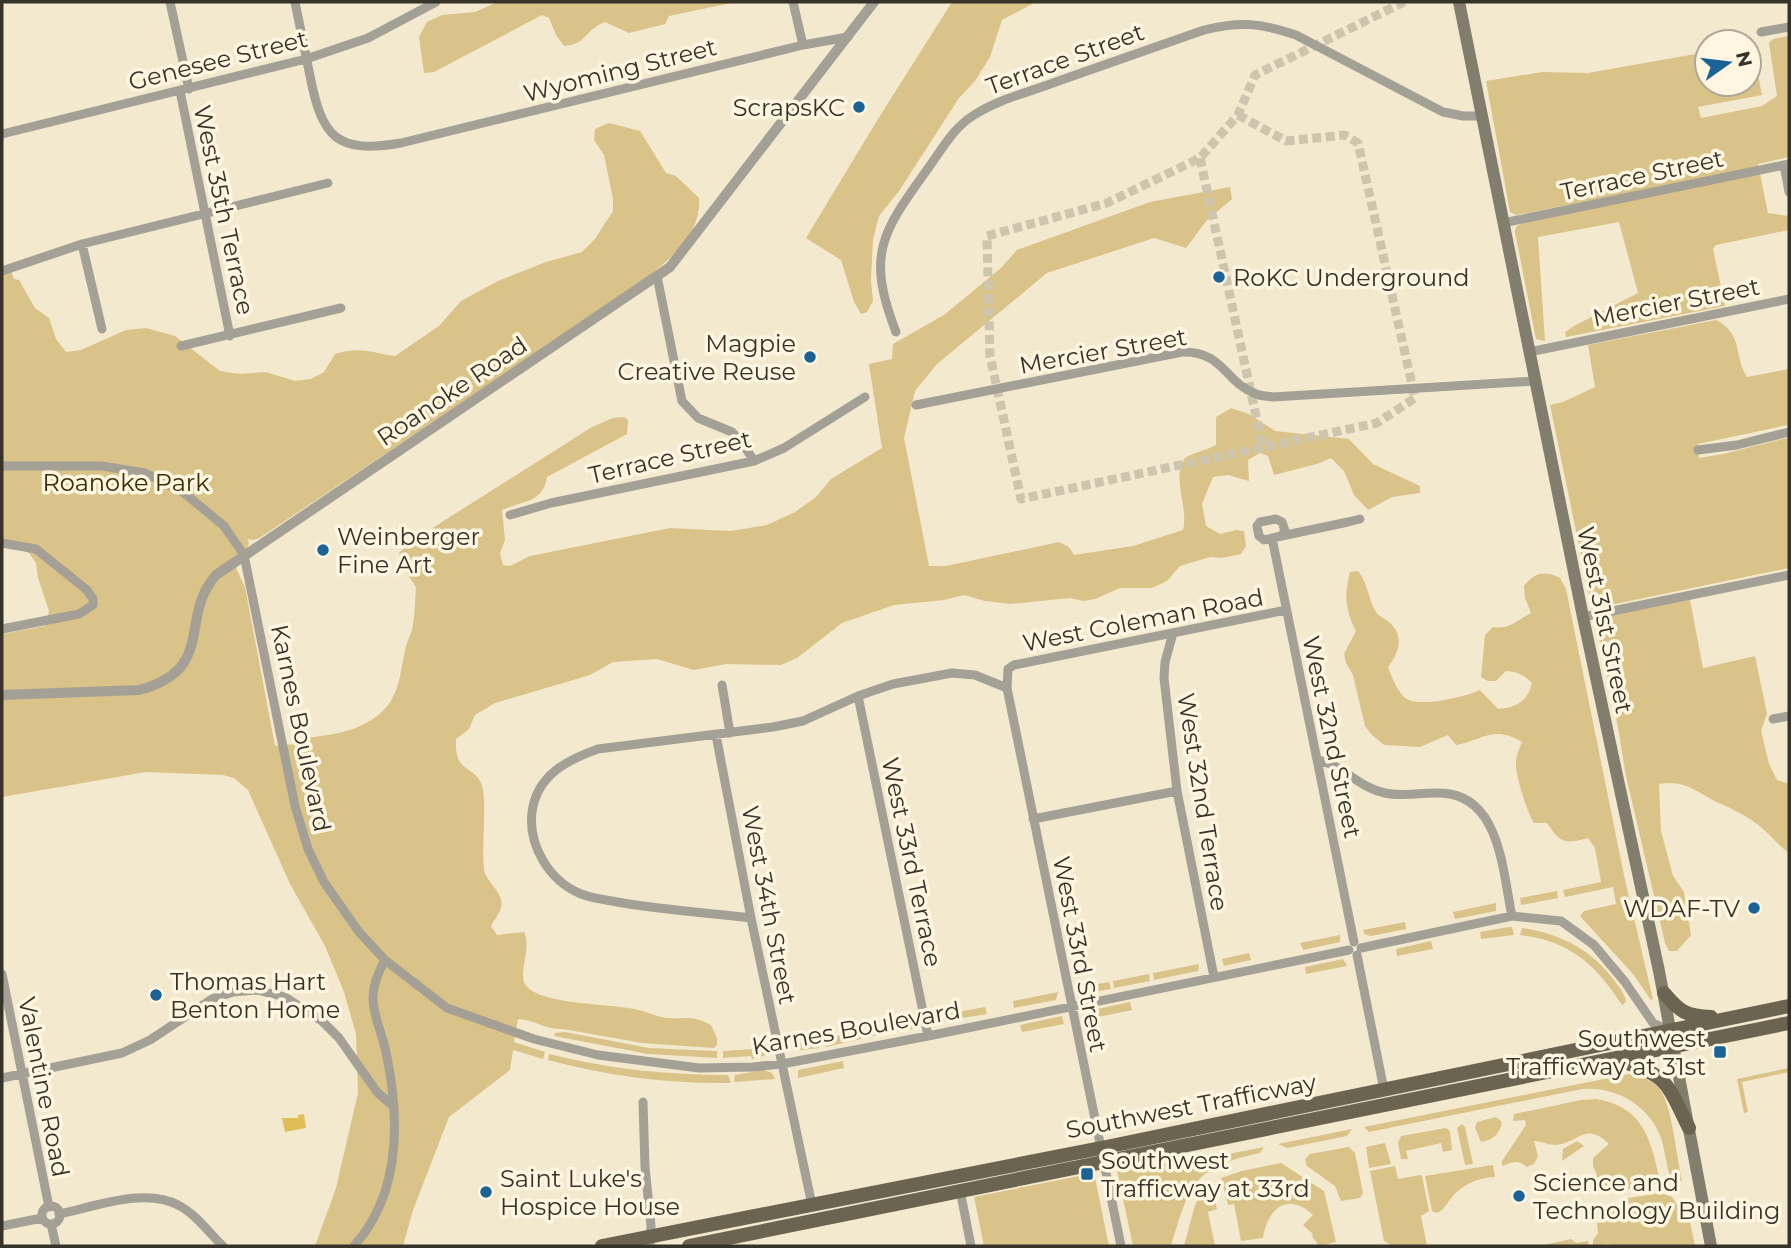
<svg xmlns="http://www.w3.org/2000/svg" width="1791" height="1248" viewBox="0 0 1791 1248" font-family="Montserrat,sans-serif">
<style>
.green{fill:#dac388;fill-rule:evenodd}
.water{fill:#e1bd58}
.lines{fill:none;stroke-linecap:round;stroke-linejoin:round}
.minor-tunnel{stroke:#cdc5ae;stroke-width:9;stroke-dasharray:9 4.5;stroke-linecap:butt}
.minor{stroke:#a4a095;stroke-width:9}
.tertiary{stroke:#a4a095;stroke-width:10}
.secondary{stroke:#837d6d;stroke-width:12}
.primary{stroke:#6b6451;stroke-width:14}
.poi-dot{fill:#1b6397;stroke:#fef6e1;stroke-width:2.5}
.labels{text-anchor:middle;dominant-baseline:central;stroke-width:7;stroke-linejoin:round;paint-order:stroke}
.street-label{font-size:24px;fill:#373329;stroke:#fef6e1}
.poi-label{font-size:24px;fill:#373329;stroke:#fef6e1;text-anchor:start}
.park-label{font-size:24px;fill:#3b2d00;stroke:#fef6e1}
</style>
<rect width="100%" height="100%" fill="#f3e9cf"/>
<path class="green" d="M498,2H736L669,16L665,24L629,33L605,22C585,29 588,44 564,46L556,35L549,18L542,15L434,72L424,73L419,37L427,22L442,15L475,12Z
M952,2H1036L1002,20L990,57L975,81L959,98L899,191L879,216L873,239L871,280L873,301L867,312L861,314L854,302L841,260L806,238L878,119Z
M1789,36V157L1758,164L1768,213L1788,216L1789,230L1716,245L1713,249L1725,306L1566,337L1565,332L1574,326L1638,293L1619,222L1538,237L1545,341L1536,339L1515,232L1516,227L1522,223L1668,185L1516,215L1510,212L1486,81L1542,72L1588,73L1707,52V84H1749V44H1752L1762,95L1698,107L1701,118L1762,106L1777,96L1769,43L1773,39Z
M609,123L640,131L666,173L676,176L699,198C702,240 660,267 630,290L261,537L254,540L248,539L249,544L236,568L245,587L275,746L305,743L307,738C325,735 343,734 360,726C400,708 398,682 406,646C408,639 412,632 413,625C415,613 415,600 416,587L402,566L399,553L412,541L592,427L613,418L624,417L628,420L627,434L547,477C543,503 522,501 502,510L505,540L500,553L503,565L510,566L530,556L670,528L731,531L767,525L795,512L816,497L831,479L882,448L869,364L892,359L893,344L944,315L1001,268L1017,250L1150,202L1230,187L1232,199L1207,220L1186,248L1154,238L1047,273L937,364L915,391L904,438L929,566H946L1059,542L1069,547L1074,555L1133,546L1183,530C1189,507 1171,478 1185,458C1188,455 1209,449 1216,445V417L1231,408L1249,414L1275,431L1349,439L1373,464L1420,486V493L1392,497L1368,510L1354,495L1344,471L1331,458L1320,463L1274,475L1268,456L1260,453L1248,460L1249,481L1228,475L1213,477L1202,504L1206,526L1220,534L1236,530L1244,531L1246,546L1241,554L1221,558L1210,557L1180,566L1167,581L1152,588H1120L1095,599L1083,601L1070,598L1010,604L985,601L964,595L944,600L894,605L842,623L797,658L781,665L726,664L694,670L657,659L613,662L590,675L495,703L475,715L469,729L456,739C454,773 473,765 481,783C488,800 481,847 484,869C486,883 505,893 501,907C500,913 494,920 491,926L497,935L524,932C532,948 518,972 525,984C538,1006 614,1003 638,1010C649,1012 658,1018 669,1018C688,1019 692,1015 711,1025L717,1038V1045L714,1048L642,1043L563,1029C547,1030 535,1020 518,1019L514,1042L545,1052L543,1059L513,1050L510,1070L449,1117L413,1210L403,1246H315L336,1188L358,1093L356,1034L344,992L325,946L290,884L248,790L234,778L223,775L146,772L2,797V634L45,626L49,611L38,578L36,563L22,543L2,540V275L11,271L14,279L19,280L35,308L49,318L56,339L66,352L81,350L126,330L146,328L175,336L220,371L240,374L266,372L295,381L311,379L324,372L335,354C360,346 372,353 395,356L439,326L461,301L498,281L546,262L582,252L595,239L613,211V199L604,155L594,140L595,129Z
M1716,320C1744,335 1733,354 1747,377L1789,369V568L1596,608L1591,604L1550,405L1563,402L1595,387L1588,345ZM1788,425L1787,438L1723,454L1699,458L1698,444Z
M1358,571C1368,583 1368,599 1376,612C1379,617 1385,618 1389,622C1405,636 1399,653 1388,667C1392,677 1396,689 1404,697C1416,709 1465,697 1480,690L1498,709C1516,708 1528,701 1532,683C1524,675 1518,672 1506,671L1496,681H1488L1481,677L1485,635L1493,627C1509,630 1517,620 1531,613L1525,598L1524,586C1534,573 1544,570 1560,578L1566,589L1625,880L1653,999L1651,1000L1633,974L1580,916L1584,911L1616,904L1613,887L1565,897L1563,890L1601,882L1595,848L1588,838C1565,844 1561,844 1547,823H1534C1528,815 1515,774 1516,764C1516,756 1519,749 1522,742C1492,725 1485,740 1456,745L1448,735L1420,747L1384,745L1371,734L1365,726L1353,675L1346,663L1344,654L1356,631C1345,610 1344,594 1350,572Z
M1690,600L1703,668L1755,656L1767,714L1761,731L1769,764L1777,780L1789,784V853C1777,844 1769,833 1757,824C1745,815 1733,809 1719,803C1697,793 1686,779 1659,784L1661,831L1673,876L1684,892L1691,935L1677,951H1669L1665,943L1626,776L1616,716L1596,624L1600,617Z
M1557,891L1558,898L1521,905L1520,898Z
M1496,903V911L1455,919L1453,912Z
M1405,922L1406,929L1371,936L1364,934L1363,930Z
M1509,927H1512L1514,935L1481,939L1480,932Z
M1522,928C1561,934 1593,950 1616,983C1621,989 1625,995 1626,1002L1622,1005C1595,964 1570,941 1520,935Z
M1340,935V942L1303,950L1300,943Z
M1431,941L1433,949L1397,956L1396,949Z
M1249,953L1251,960L1224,966L1222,959Z
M1343,959L1347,966L1306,974L1305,967Z
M1199,964L1198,971L1154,980L1153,973Z
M1149,974L1150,981L1114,988L1113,981Z
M1109,982L1111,989L1083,994L1081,987Z
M1058,992L1056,1000L1014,1008L1013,1001Z
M1130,1002L1132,1010L1088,1019V1011Z
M985,1007L987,1014L938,1022L936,1016Z
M1062,1016L1064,1024L1022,1032L1020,1025Z
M913,1021L915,1027L912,1029L866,1037L865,1031Z
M861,1031V1039L826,1047L823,1039Z
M565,1032L649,1048L717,1051V1058L648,1054L554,1036L555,1033Z
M819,1040V1048L794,1051L793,1045Z
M768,1048L769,1054L752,1059L751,1056L723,1058V1051Z
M549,1054C609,1069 667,1075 728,1075L731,1083C668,1084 608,1076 548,1060Z
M843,1061L844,1068L798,1078V1070Z
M1789,1068V1072L1742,1082L1748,1112L1744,1113L1737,1079Z
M764,1070L772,1073L775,1079L734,1082L735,1075Z
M1629,1074C1642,1075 1655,1081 1662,1093C1672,1109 1677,1159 1682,1181L1676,1180L1670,1176C1666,1164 1665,1150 1661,1138C1649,1105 1616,1086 1582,1089L1369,1132L1364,1127Z
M1596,1099C1644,1107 1651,1140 1660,1181L1657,1184L1621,1190L1617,1187L1595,1191L1592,1189L1591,1184L1597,1175L1593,1166V1158L1609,1144C1585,1121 1579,1143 1556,1145C1548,1145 1541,1141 1534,1141L1538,1156L1534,1164L1527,1167C1517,1159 1513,1162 1502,1166V1161L1526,1125L1525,1120L1513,1121L1514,1114L1581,1100Z
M1496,1117L1502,1122C1500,1134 1493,1140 1481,1142L1475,1127L1477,1122Z
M1462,1124L1465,1127L1473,1164L1465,1165L1457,1128Z
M1446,1128L1450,1131L1452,1150L1443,1152L1441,1143L1406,1151L1408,1159H1401L1398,1143L1401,1136Z
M1352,1129L1347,1136L1287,1148L1278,1144Z
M1577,1141L1584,1146L1562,1161L1563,1149Z
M1385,1143L1391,1164L1369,1168L1366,1147Z
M1264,1147L1260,1153C1193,1167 1190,1184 1171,1246H1133L1117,1170L1157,1163L1188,1162Z
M1349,1147L1355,1153L1363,1193L1360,1198L1341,1201L1335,1186L1307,1166L1305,1159L1310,1154Z
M1281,1163L1324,1191L1336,1242L1319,1246L1312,1236L1313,1234L1303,1225L1313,1215C1288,1191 1267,1209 1263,1238L1241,1241L1234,1204L1228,1205L1221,1178L1242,1171Z
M1493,1165L1495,1177C1478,1178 1463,1184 1452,1197C1447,1203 1444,1211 1436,1213L1432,1211L1425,1176Z
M1395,1166L1398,1179L1420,1175L1422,1176L1429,1211L1421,1216L1427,1246H1393L1384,1241L1370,1171Z
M1094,1173L1109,1246H984L974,1197Z
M1209,1190L1214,1196L1217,1209L1208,1212L1215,1246H1184L1195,1205L1203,1191Z
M1661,1193L1672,1197L1682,1213L1688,1212L1695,1246H1611L1610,1244L1593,1246V1240L1598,1233L1597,1223L1607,1221L1610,1223L1607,1212L1622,1209V1199Z
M1571,1239L1576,1243L1588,1241L1589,1246H1539Z"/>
<path class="water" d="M304,1114L306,1128L285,1132L282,1118H298V1115Z"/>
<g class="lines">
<path class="minor-tunnel" d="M1238,115L1286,141L1345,135L1358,143L1415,398L1377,423L1021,499L990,356L987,236L1107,203L1200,158L1238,115L1255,75L1404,2
M1200,158L1263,448"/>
<path class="minor" d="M170,2L189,89
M295,2C300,27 305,51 310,76C322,138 337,154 401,143L803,45L848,37
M793,2L803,45
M1761,32L1789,27
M180,91L230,336
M2,134L306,59L368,38L436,2
M1784,165L1789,192
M1503,223L1789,164
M82,244L102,329
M2,271L82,244L328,183
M657,276L682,401L698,418L732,432L743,444L754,461
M896,332C865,253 883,231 929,167C942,149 954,127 974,115C997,100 1026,93 1053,83C1103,65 1153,48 1204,30C1240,21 1261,23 1296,35L1443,112L1463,116H1482
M181,346L341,308
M1529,352L1789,299
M916,405L1182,352C1224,351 1225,383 1256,394C1261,396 1268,396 1273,397L1535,381
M1698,450L1737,445L1789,432
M2,466H102L145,473L183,492L224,526L244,555L295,806L308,849L324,882L359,932L385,960L447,1008L534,1039L598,1055L699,1068L753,1067L782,1064L933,1035L1349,950
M510,515L551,503L754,461L784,448L865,397
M1281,536L1285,531L1282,522L1276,519L1260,522L1257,526L1259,536L1264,540L1272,538L1348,522L1360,519
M1272,538L1354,942
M2,543L36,549L87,590L93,599V605L79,614L2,629
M1583,617L1789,575
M1173,633L1165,662L1164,678L1177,791L1214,977
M722,685L730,733
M858,696L928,1036
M1773,719L1789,716
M716,735L751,918L812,1205
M1318,760C1343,765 1359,788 1385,793C1407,798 1429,790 1450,794C1501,803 1503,875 1512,916
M1033,819L1177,791
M751,918C708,913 666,910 623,903C609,900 594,899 581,894C549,881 528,845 532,812C537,775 567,760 598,749L773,727L803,721L858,696L893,684L952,673L975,675L1007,688
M1361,948L1512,916L1561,921L1594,945L1625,982L1653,1023L1669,1030
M1357,955L1384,1090
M2,974L49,1207
M2,1078L122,1053L150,1040L212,999L233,992L257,990L285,997L322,1021L339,1038L377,1092L393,1106
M643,1102L645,1167L651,1226L650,1246
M960,1190L971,1246
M42 1215a9 9 0 1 1 18 0a9 9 0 1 1-18 0Z
M59,1214C94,1207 145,1187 178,1205C196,1214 209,1233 223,1246
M51,1224L56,1246
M2,1226L42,1218
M354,1246C400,1195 400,1122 387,1057C379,1016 361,1002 385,960
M1121,1246L1007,688L1008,669L1014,665L1286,610"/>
<path class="tertiary" d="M2,695L139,690C217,669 178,618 216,575L670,267L874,2"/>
<path class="secondary" d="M1459,2L1583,617L1659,971L1711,1246"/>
<path class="primary" d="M1664,993C1680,1012 1686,1016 1711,1017
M1615,1059C1668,1075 1666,1081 1689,1128
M602,1246L1111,1146L1789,1006
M689,1246L1789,1023"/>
</g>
<g class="poi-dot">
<circle cx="859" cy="107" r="7"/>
<circle cx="1219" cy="277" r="7"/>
<circle cx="810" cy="357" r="7"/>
<circle cx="323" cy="550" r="7"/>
<circle cx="1754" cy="908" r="7"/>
<circle cx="156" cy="995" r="7"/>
<rect x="1713" y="1045" width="14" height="14" rx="3.5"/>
<rect x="1080" y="1167" width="14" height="14" rx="3.5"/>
<circle cx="486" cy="1192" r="7"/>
<circle cx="1519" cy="1196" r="7"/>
</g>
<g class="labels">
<g class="street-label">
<text transform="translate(1065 59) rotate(-20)">Terrace Street</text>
<text transform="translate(218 60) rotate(-14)">Genesee Street</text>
<text transform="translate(620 70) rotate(-14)">Wyoming Street</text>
<text transform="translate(1642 175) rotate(-12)">Terrace Street</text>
<text transform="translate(224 210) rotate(78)">West 35th Terrace</text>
<text transform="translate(1676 302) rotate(-11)">Mercier Street</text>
<text transform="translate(1103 351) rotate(-10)">Mercier Street</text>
<text transform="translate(452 391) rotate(-34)">Roanoke Road</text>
<text transform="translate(670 457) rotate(-13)">Terrace Street</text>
<text transform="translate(1143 620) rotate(-11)">West Coleman Road</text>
<text transform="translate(1605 620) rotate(78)">West 31st Street</text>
<text transform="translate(301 728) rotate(78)">Karnes Boulevard</text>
<text transform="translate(1332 737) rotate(78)">West 32nd Street</text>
<text transform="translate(1203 802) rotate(81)">West 32nd Terrace</text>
<text transform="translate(912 862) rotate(78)">West 33rd Terrace</text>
<text transform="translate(769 905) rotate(79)">West 34th Street</text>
<text transform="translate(1080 954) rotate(79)">West 33rd Street</text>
<text transform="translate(856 1028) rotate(-10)">Karnes Boulevard</text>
<text transform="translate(44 1087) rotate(79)">Valentine Road</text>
<text transform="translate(1191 1106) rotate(-11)">Southwest Trafficway</text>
</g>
<g class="poi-label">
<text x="845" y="107" text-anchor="end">ScrapsKC</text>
<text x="1233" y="277">RoKC Underground</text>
<text x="796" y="343" text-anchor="end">Magpie<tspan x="796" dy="28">Creative Reuse</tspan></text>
<text x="337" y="536">Weinberger<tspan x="337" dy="28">Fine Art</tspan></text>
<text x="1740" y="908" text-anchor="end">WDAF-TV</text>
<text x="170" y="981">Thomas Hart<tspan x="170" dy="28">Benton Home</tspan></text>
<text x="1706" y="1038" text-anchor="end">Southwest<tspan x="1706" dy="28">Trafficway at 31st</tspan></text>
<text x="1101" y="1160">Southwest<tspan x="1101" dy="28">Trafficway at 33rd</tspan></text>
<text x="500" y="1178">Saint Luke's<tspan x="500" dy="28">Hospice House</tspan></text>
<text x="1533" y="1182">Science and<tspan x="1533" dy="28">Technology Building</tspan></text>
</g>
<g class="park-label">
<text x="126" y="482">Roanoke Park</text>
</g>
</g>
<rect width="1791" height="1248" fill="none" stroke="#373329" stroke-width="7"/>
<g transform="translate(1728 63) rotate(76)"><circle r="33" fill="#fef6e1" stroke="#aea897" stroke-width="2"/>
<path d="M0-5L12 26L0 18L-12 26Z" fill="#1b6397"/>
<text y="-10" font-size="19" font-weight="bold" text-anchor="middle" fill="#373329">N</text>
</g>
</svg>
